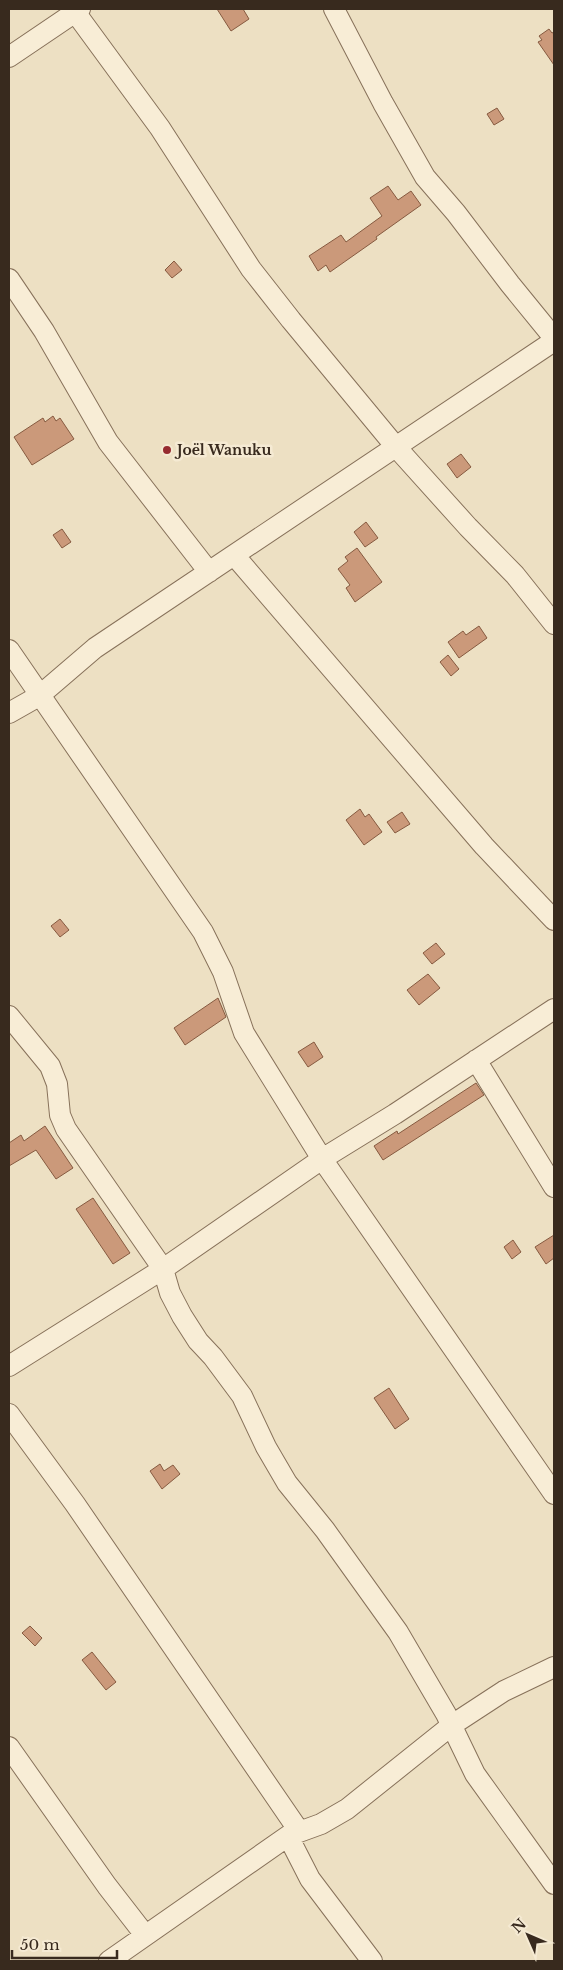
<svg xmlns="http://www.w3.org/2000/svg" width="563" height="1970" viewBox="0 0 563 1970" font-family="'Libre Baskerville',serif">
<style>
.building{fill:#cb997a;stroke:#865a40}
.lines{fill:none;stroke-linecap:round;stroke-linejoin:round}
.minor-casing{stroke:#87715a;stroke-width:22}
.minor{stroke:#f8edd6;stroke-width:20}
.poi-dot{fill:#962b2f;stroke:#f5ead3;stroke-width:2}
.labels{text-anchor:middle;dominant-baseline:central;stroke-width:5;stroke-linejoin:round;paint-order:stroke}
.poi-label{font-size:14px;font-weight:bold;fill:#382a1e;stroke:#f5ead3;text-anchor:start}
</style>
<rect width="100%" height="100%" fill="#ede0c3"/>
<path class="building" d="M217,9H243L249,19L231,31Z
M549,29L552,33L554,32V65L538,42L542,40L539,36Z
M497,108L504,119L494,125L487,114Z
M388,186L398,200L411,191L421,205L376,237L377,239L330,272L326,265L318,271L309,256L341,235L346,242L382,216L370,198Z
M174,261L182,270L172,278L165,270Z
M53,416L56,421L60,418L74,439L32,465L14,437L43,418L45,422Z
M461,454L471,467L457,478L447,464Z
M366,522L378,538L365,547L354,532Z
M62,529L71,542L62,548L53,535Z
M357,548L382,582L355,602L346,588L350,585L338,569L348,561L345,557Z
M479,626L487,638L459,658L448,642L463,631L466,635Z
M448,655L459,669L451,676L440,662Z
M360,809L365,817L369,814L382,832L364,845L346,820Z
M402,812L410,824L395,833L387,822Z
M60,919L69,930L60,937L51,926Z
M436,943L445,954L432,964L423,953Z
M428,974L440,988L419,1005L407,990Z
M218,998L226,1017L185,1045L174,1028Z
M314,1042L323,1057L308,1067L298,1052Z
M476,1083L484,1095L383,1160L374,1146L397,1131L398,1134Z
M45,1126L73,1168L56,1179L36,1150L9,1166V1143L21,1135L24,1141Z
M93,1198L130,1253L113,1264L76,1209Z
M554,1235V1258L546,1264L535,1247Z
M513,1240L521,1252L512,1259L504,1247Z
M389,1388L409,1419L395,1429L374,1398Z
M160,1464L164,1471L173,1465L180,1474L162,1489L150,1471Z
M30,1626L42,1638L35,1646L22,1633Z
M92,1652L116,1682L106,1690L82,1660Z"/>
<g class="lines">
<g class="minor-casing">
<path id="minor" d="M334,9L383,103L425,177L456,213L510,284L554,338
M75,12L160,128L251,269L291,320L396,447L468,527L515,575L554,624
M9,57L80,9
M9,279L44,331L108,442L209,572
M234,555L484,846L554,920
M9,650L203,932L223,972L244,1033L322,1159L554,1494
M9,713L39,696L95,648L554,341
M9,1016L50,1066L57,1084L60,1115L66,1129L163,1269L170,1293L182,1316L198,1341L213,1357L242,1396L266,1447L287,1483L325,1530L398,1632L446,1714L475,1774L554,1884
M476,1060L554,1187
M9,1366L163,1269L322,1159L395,1114L554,1009
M9,1414L75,1504L299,1831
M9,1747L107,1886L145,1935
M288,1836L310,1879L372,1961
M109,1961L288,1836L321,1824L347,1809L452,1725L504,1691L554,1667"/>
</g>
<use href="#minor" class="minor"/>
</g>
<circle class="poi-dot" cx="167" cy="450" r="5"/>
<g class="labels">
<g class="poi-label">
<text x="177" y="450">Joël Wanuku</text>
</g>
</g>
<rect width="563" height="1970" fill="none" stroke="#382a1e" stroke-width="20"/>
<g transform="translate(528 1935) rotate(315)" stroke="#f5ead3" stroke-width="4" paint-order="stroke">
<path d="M0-4L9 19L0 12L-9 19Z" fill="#382a1e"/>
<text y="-8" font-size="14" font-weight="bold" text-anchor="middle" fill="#382a1e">N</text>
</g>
<path d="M12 1950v8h105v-8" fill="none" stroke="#382a1e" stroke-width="2.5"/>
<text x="20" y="1950" font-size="15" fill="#382a1e" stroke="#f5ead3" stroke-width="4" paint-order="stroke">50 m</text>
</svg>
